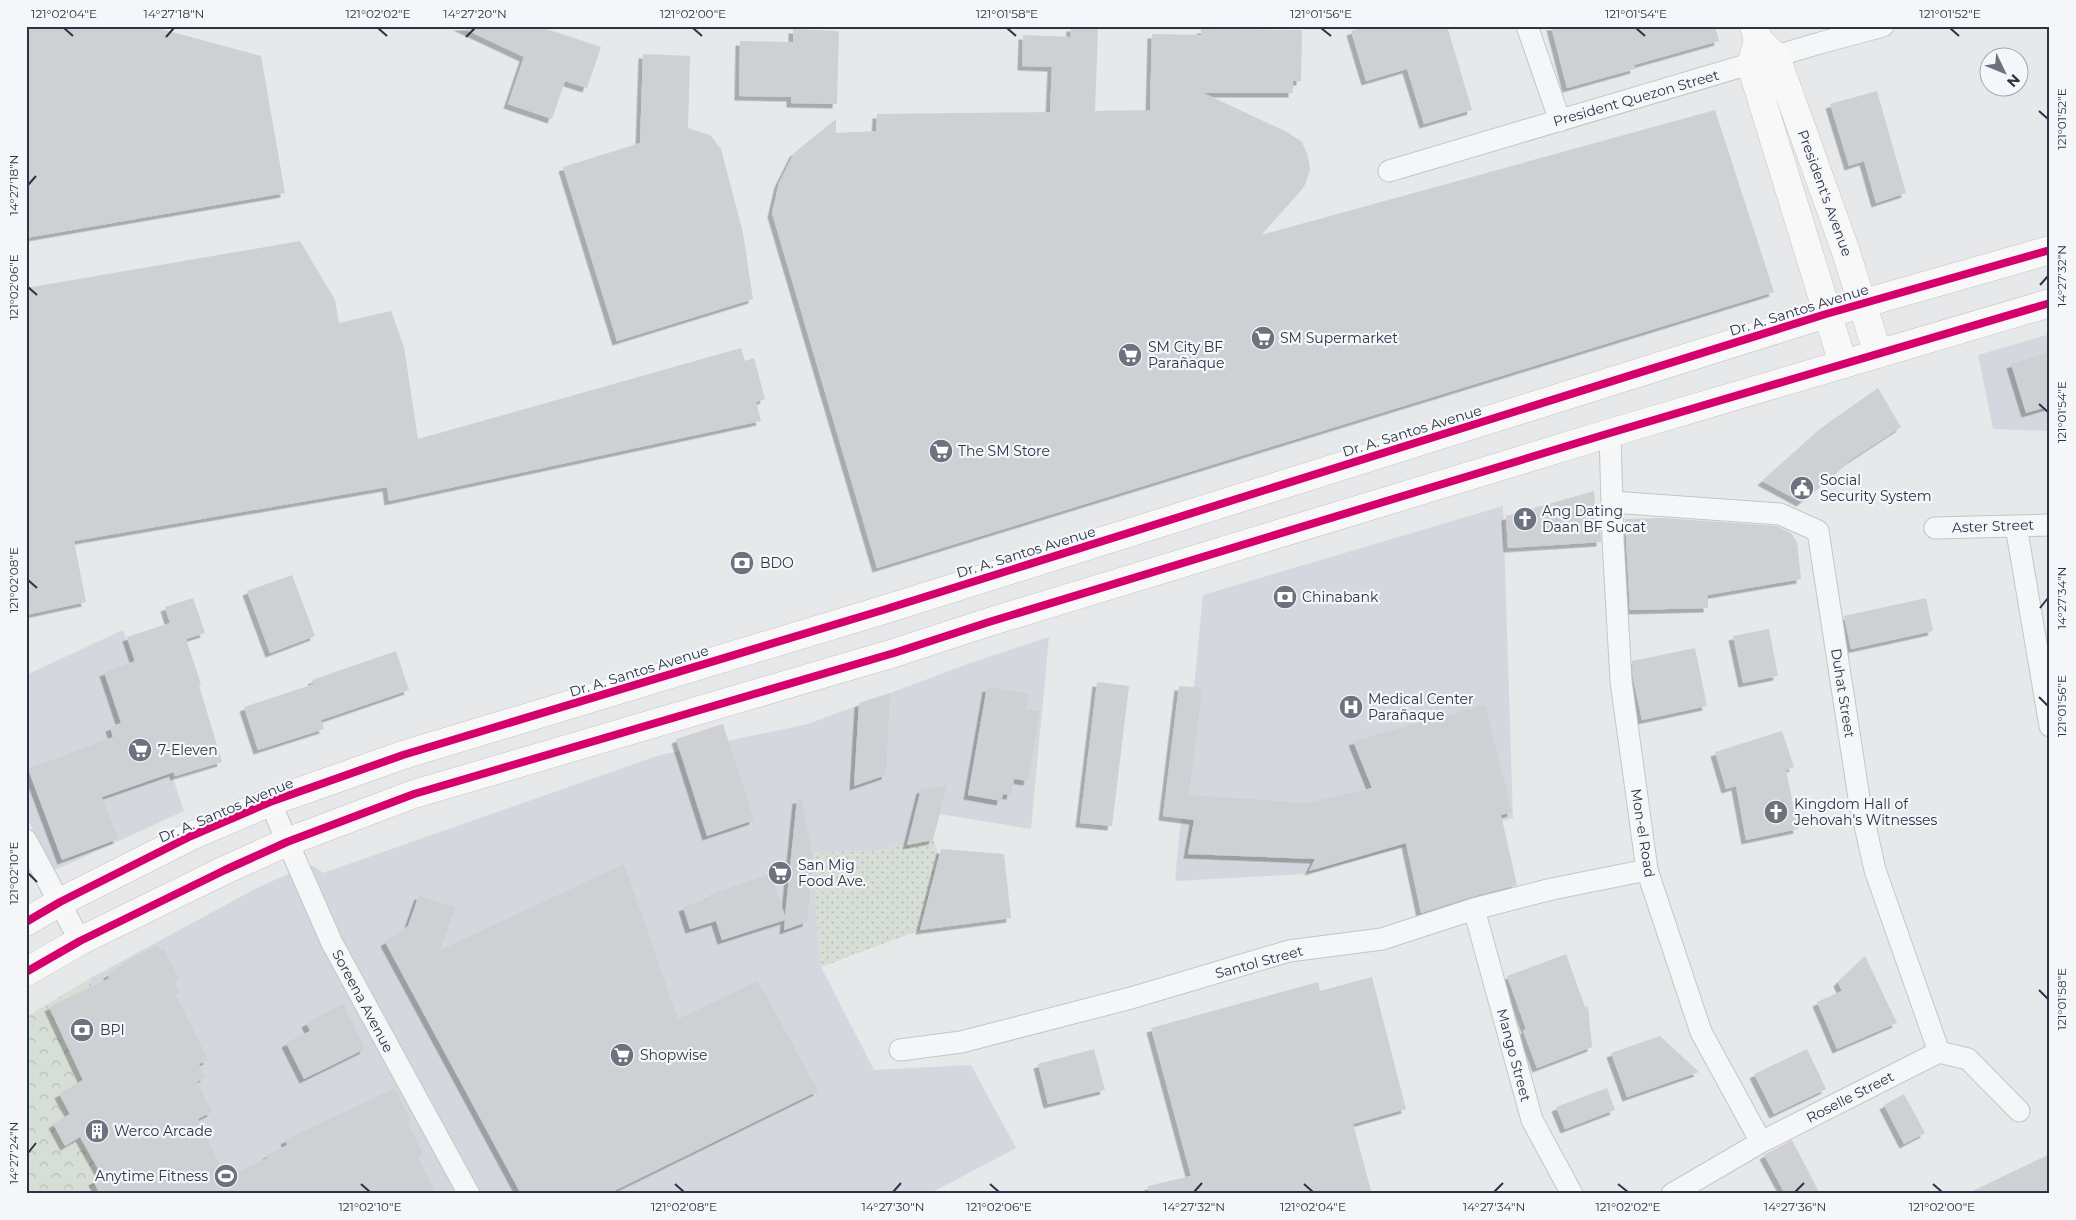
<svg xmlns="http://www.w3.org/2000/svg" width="2076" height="1220" viewBox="0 0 2076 1220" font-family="Montserrat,sans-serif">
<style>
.built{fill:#d4d7dd}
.grass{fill:url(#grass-dots)}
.park{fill:url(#park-crowns)}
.building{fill:#ced0d3;filter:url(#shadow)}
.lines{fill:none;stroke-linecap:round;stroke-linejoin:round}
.street-casing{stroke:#c4c6c8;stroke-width:23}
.secondary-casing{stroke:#c4c6c8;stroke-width:29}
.primary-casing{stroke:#c2c5c8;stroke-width:29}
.street{stroke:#f5f6f7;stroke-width:21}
.secondary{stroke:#f8f8f8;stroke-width:28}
.primary{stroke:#f8f8f8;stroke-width:28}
.cycleway-casing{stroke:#f4f6f9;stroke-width:11}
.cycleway{stroke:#d6006c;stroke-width:8}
.ticks{fill:none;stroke:#2b3445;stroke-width:2}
.labels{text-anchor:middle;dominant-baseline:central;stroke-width:4.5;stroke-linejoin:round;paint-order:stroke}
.street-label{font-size:14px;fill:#2b3445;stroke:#f4f6f9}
.poi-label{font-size:14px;fill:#2b3445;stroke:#f4f6f9;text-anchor:start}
.neatline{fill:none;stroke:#2b3445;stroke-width:2}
.ticks-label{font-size:12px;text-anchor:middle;fill:#2b3445}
</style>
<defs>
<pattern id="grass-dots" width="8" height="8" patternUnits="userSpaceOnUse" patternTransform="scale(1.25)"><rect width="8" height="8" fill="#d6ded6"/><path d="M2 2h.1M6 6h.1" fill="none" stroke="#b8bfb9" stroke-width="1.8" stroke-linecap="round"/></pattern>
<pattern id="park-crowns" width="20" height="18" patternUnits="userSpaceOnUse" patternTransform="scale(1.25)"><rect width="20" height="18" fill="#d6ded6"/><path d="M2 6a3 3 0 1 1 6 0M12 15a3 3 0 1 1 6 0" fill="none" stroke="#b8bfb9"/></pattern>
<filter id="shadow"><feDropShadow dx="-4.5" dy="4.5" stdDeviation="0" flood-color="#0004"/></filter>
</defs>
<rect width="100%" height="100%" fill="#e6e8ea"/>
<path class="built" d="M2050,334V431L1993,429L1978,355Z
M1503,506L1513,818L1305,874L1175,881L1203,595Z
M123,630L184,811L51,872L26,814V675Z
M1049,637L1031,829L940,814L933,839L875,851L812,853L821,967L874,1070L971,1065L1016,1148L929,1194H169L181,1183L89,979L259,887L306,866H314L323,873L660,755L808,724L973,662Z"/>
<path class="grass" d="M933,839L939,855L920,930L821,967L812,853L875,851Z"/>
<path class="park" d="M89,979L181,1183L169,1194H26V1017Z"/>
<path class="building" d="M26,26H150L261,56L285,193L26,238Z
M458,26H537L601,47L587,88L565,81L552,119L508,104L524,57Z
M1367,26H1447L1472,110L1424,124L1407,69L1366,81L1351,31Z
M1551,26H1715L1719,41L1634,65L1635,69L1567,88Z
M1071,27L1098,28L1095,111L1150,110L1152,34L1201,35V29L1302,30L1301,81H1293V93H1203L1287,132L1302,142L1308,156L1310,170L1304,187L1261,235L1715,110L1774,292L877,568L772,213L779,183L794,153L836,119V133L876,131L877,114L1050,112L1052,67L1022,66L1023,35L1070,37Z
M793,29L839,31L837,104L791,103V97L739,96L740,41L793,42Z
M643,54L690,56L688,128L710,135L721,149L743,233L753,299L617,341L563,167L640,143Z
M1877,91L1906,193L1876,203L1864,161L1849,166L1830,104Z
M300,241L335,300L339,323L391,311L404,347L418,439L741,348L745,361L754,358L765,399L756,402L761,421L389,501L387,487L74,541L86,602L26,615V288Z
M2050,352V406L2026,413L2011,364Z
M1878,388L1901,427L1849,461L1801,502L1762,481L1821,428Z
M1594,491L1596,520H1600L1601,542L1508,548L1506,516Z
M1662,518L1777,526L1791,533L1797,542L1801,579L1708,595V608L1630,610L1625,519Z
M292,575L315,636L270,653L247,591Z
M193,598L205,633L186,639L201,684L199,685L222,762L175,776L174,772L102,797L118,839L62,860L28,769L113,737L110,727L121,723L104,672L135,661L127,637L170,623L165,607Z
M1926,598L1933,631L1851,649L1844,616Z
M1769,629L1778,676L1743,683L1733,636Z
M1695,648L1707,706L1642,720L1633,678L1632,661Z
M396,651L409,690L321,720L324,729L258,750L244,707L314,684L312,680Z
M1097,682L1129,686L1112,826L1080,823Z
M1179,686L1202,688L1189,795L1307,803L1372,788L1353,741L1485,705L1512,812L1501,815L1517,885L1471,897L1421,913L1406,843L1309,871L1315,859L1188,854L1194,820L1163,816Z
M987,687L1029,694L1026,709L1040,711L1028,781L1014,779L1011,795L1003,794L1001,801L968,795Z
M890,693L886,775L854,786L859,703Z
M723,724L754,820L707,836L676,739Z
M1782,731L1794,767L1786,770L1798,829L1746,840L1736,786L1726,789L1715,752Z
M947,785L933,840L907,845L921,789Z
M797,799H802L813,859L807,922L784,930L785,920L722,940L716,921L690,929L683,907L710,898L709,895L771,874L785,916Z
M941,849L1004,854L1011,918L920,930Z
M624,864L678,1019L758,981L818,1091L608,1194H521L385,942L408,926L419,895L455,908L440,950Z
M158,945L160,951L164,949L179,979L175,982L180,993L176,995L208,1060L199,1064L205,1077L197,1082L212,1112L198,1119L220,1165L240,1171L268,1158L267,1155L287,1145L285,1140L395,1088L411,1122L408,1124L423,1154L418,1157L436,1194H100L93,1181L102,1176L80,1137L65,1146L53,1124L70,1114L59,1094L83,1080L49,1007L109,978L108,974L124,966L123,964L129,961L128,960Z
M1566,954L1585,1007L1588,1006L1592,1047L1537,1068L1523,1031L1526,1029L1507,976Z
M1865,956L1897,1023L1837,1049L1817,1002L1842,991L1838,982Z
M1372,977L1406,1109L1353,1124L1372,1194H1148V1186L1191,1176L1151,1028L1318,982L1320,991Z
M343,1004L365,1049L304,1079L286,1043L310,1031L306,1023Z
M1660,1036L1699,1072L1627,1097L1611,1053Z
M1094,1049L1105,1090L1048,1104L1038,1064Z
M1807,1049L1826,1089L1774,1114L1754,1074Z
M1607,1088L1615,1110L1565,1129L1556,1107Z
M1904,1094L1925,1133L1904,1144L1884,1105Z
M1792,1140L1820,1194H1785L1764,1155Z
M2050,1154V1194H1966Z"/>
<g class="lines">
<g class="street-casing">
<path id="street" d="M1527,26L1560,121
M1389,171L1820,43L1883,26
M1610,433L1613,540L1621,681L1647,870L1701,1032L1761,1142
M1612,502L1780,514L1818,531L1859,798L1875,870L1939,1052
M2016,526L2050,726
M1935,528L2050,525
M270,802L332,943L469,1194
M26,840L80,941
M1474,909L1532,1120L1572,1194
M900,1050L961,1042L1131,998L1289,951L1382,939L1474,909L1552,889L1647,870
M1672,1194L1761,1142L1939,1052L1968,1059L2019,1111"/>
</g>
<g class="secondary-casing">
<path id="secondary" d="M1754,26L1758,40L1751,65L1843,364
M1758,40L1776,57L1845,249L1878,354"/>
</g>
<g class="primary-casing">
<path id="primary" d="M26,922L60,902L191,836L270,802L403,755L883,610L1826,314L2050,250
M26,972L80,941L225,870L287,842L414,794L894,653L989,622L1610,433L2050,303"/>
</g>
<use href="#street" class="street"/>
<use href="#secondary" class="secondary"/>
<use href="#primary" class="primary"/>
<g class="cycleway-casing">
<path id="cycleway" d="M26,922L60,902L191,836L270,802L403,755L883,610L1826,314L2050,250
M26,972L80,941L225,870L287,842L414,794L894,653L989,622L1610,433L2050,303"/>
</g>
<use href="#cycleway" class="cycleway"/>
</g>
<path class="ticks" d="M64,28L73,36M378,28L387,36M693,28L702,36M1007,28L1016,36M1321,28L1331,36M1636,28L1645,36M1950,28L1959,36M166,37L174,28M466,37L475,28M2039,111L2048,119M28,185L36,176M2040,285L2048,276M28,287L37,295M2039,404L2048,412M28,580L37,588M2040,608L2048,598M2039,697L2048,706M28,873L37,882M2039,990L2048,999M28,1153L36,1143M361,1184L370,1192M675,1184L684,1192M990,1184L999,1192M1304,1184L1313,1192M1618,1184L1628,1192M1933,1184L1942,1192M893,1192L901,1183M1194,1192L1202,1183M1494,1192L1503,1183M1795,1192L1804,1183"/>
<defs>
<g id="supermarket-disc" transform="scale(1.25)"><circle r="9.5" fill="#6c737f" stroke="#f4f6f9"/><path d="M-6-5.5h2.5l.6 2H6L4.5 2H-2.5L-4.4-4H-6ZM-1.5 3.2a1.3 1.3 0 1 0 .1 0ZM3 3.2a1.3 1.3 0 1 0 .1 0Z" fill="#fff"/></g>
<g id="civic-disc" transform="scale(1.25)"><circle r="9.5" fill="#6c737f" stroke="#f4f6f9"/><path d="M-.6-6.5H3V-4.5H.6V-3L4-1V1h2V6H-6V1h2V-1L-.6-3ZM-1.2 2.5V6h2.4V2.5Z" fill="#fff"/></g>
<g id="church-disc" transform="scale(1.25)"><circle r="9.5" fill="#6c737f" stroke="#f4f6f9"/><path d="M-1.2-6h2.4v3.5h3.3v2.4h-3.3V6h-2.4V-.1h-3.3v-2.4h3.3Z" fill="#fff"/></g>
<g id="bank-disc" transform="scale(1.25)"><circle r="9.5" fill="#6c737f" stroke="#f4f6f9"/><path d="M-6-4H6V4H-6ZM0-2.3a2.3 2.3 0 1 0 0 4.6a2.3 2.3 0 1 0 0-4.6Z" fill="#fff"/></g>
<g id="hospital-disc" transform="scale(1.25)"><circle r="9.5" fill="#6c737f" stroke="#f4f6f9"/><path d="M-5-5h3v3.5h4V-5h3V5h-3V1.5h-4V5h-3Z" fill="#fff"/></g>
<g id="building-disc" transform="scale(1.25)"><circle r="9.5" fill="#6c737f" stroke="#f4f6f9"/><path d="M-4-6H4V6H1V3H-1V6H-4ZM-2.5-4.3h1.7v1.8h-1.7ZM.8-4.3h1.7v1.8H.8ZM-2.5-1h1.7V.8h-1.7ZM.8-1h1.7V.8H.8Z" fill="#fff"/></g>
<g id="stadium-disc" transform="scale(1.25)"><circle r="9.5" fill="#6c737f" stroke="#f4f6f9"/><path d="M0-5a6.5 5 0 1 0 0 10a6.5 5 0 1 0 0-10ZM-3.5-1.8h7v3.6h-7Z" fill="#fff"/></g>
</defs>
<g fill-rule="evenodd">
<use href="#supermarket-disc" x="1263" y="338"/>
<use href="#supermarket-disc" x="1130" y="355"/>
<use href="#supermarket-disc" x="941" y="451"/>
<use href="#civic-disc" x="1802" y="488"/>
<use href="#church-disc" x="1525" y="519"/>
<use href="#bank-disc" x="742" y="563"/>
<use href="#bank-disc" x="1285" y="597"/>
<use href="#hospital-disc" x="1351" y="707"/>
<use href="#supermarket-disc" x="140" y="750"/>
<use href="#church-disc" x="1776" y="812"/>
<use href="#supermarket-disc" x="780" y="873"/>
<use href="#bank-disc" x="82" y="1030"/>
<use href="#supermarket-disc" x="622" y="1055"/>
<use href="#building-disc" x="97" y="1131"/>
<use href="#stadium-disc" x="226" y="1176"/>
</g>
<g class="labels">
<g class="street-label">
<text transform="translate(1636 98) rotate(-16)">President Quezon Street</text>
<text transform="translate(1825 193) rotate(70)">President's Avenue</text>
<text transform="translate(1799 310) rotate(-17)">Dr. A. Santos Avenue</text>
<text transform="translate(1412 431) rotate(-17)">Dr. A. Santos Avenue</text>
<text transform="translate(1993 526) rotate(-2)">Aster Street</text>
<text transform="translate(1026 552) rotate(-17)">Dr. A. Santos Avenue</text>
<text transform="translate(639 671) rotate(-17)">Dr. A. Santos Avenue</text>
<text transform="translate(1843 693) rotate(81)">Duhat Street</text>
<text transform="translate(226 810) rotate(-23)">Dr. A. Santos Avenue</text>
<text transform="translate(1643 833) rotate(81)">Mon-el Road</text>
<text transform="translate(1259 962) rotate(-15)">Santol Street</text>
<text transform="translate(363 1001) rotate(62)">Soreena Avenue</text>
<text transform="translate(1514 1055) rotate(75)">Mango Street</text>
<text transform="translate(1850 1097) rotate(-27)">Roselle Street</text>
</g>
<g class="poi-label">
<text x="1280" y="338">SM Supermarket</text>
<text x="1148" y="347">SM City BF<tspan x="1148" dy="16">Parañaque</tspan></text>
<text x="958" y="451">The SM Store</text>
<text x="1820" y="480">Social<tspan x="1820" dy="16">Security System</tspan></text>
<text x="1542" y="511">Ang Dating<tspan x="1542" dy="16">Daan BF Sucat</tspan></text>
<text x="760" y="563">BDO</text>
<text x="1302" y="597">Chinabank</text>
<text x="1368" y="699">Medical Center<tspan x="1368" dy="16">Parañaque</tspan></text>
<text x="158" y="750">7-Eleven</text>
<text x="1794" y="804">Kingdom Hall of<tspan x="1794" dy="16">Jehovah's Witnesses</tspan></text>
<text x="798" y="865">San Mig<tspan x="798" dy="16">Food Ave.</tspan></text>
<text x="100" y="1030">BPI</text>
<text x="640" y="1055">Shopwise</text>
<text x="114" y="1131">Werco Arcade</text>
<text x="208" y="1176" text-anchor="end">Anytime Fitness</text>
</g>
</g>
<rect width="2076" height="1220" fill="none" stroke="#f4f6f9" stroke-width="55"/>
<g transform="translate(2004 72) rotate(133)"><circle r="24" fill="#f4f6f9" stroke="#a4a8b1"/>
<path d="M0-4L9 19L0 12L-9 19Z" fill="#6c737f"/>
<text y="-8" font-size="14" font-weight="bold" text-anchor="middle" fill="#2b3445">N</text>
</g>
<rect x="28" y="28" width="2020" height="1164" class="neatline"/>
<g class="ticks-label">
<text x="64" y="18">121°02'04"E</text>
<text x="174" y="18">14°27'18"N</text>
<text x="378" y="18">121°02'02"E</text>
<text x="475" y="18">14°27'20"N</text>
<text x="693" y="18">121°02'00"E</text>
<text x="1007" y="18">121°01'58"E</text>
<text x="1321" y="18">121°01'56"E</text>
<text x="1636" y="18">121°01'54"E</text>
<text x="1950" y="18">121°01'52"E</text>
<text transform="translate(2062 119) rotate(-90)" y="4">121°01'52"E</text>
<text transform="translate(14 185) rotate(-90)" y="4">14°27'18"N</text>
<text transform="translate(2062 276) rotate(-90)" y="4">14°27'32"N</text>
<text transform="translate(14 287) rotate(-90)" y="4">121°02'06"E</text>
<text transform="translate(2062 412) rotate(-90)" y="4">121°01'54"E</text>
<text transform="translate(14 580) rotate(-90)" y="4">121°02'08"E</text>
<text transform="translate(2062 598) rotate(-90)" y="4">14°27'34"N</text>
<text transform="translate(2062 706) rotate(-90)" y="4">121°01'56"E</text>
<text transform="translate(14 873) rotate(-90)" y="4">121°02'10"E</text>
<text transform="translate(2062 999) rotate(-90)" y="4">121°01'58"E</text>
<text transform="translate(14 1153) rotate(-90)" y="4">14°27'24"N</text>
<text x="370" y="1211">121°02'10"E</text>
<text x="684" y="1211">121°02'08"E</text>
<text x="893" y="1211">14°27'30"N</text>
<text x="999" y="1211">121°02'06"E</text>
<text x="1194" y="1211">14°27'32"N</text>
<text x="1313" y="1211">121°02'04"E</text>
<text x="1494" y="1211">14°27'34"N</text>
<text x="1628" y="1211">121°02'02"E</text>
<text x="1795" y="1211">14°27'36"N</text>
<text x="1942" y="1211">121°02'00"E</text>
</g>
</svg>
